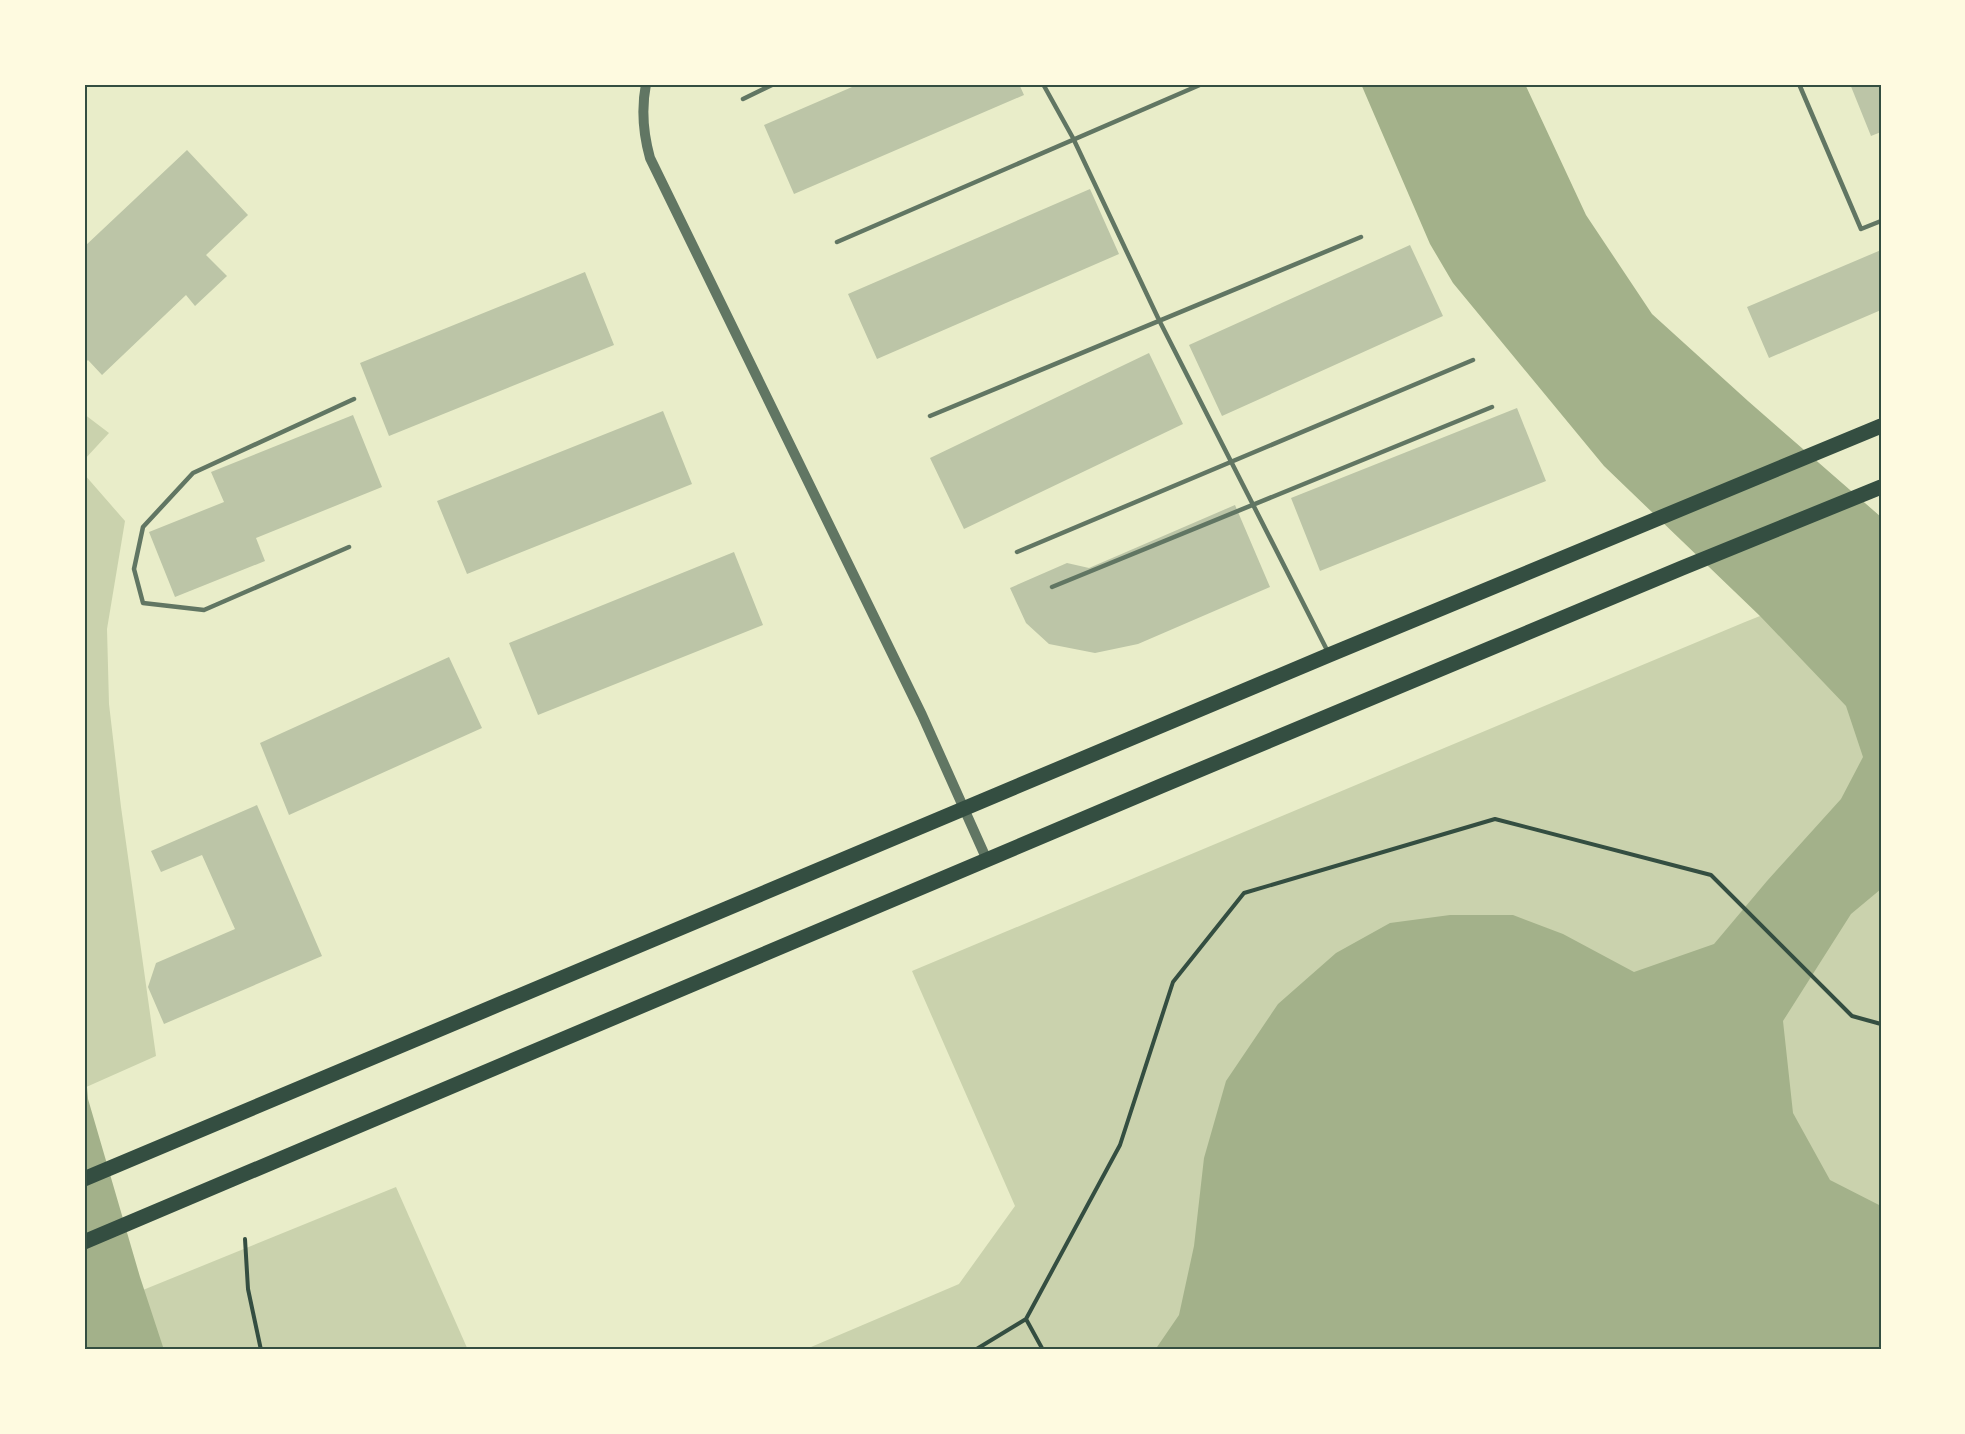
<svg xmlns="http://www.w3.org/2000/svg" width="1965" height="1434" viewBox="0 0 1965 1434" font-family="Poppins,sans-serif">
<style>
.green{fill:#cad2ad}
.water{fill:#a3b18a}
.building{fill:#bcc5a7}
.lines{fill:none;stroke-linecap:round;stroke-linejoin:round}
.path{stroke:#344e41;stroke-width:4}
.service{stroke:#617663;stroke-width:4.5}
.tertiary{stroke:#617663;stroke-width:10}
.primary{stroke:#344e41;stroke-width:15}
.neatline{fill:none;stroke:#344e41;stroke-width:2}
</style>
<rect width="100%" height="100%" fill="#e9edc9"/>
<path class="green" d="M84,414L109,433L84,460Z
M84,474L125,521L107,629L109,704L121,807L156,1056L84,1088Z
M1881,568V1350H804L959,1284L1015,1206L912,971L1745,622Z
M396,1187L468,1350H84V1314Z"/>
<path class="water" d="M1361,84H1525L1586,215L1652,314L1748,401L1881,517V889L1851,914L1783,1021L1793,1113L1830,1180L1881,1206V1350H1155L1179,1315L1194,1246L1204,1158L1226,1081L1278,1004L1336,953L1390,923L1450,915H1513L1563,934L1634,972L1714,944L1767,881L1841,799L1863,757L1846,706L1760,616L1604,466L1453,283L1430,244Z
M84,1051L88,1099L140,1277L164,1350H84Z"/>
<path class="building" d="M859,84H1019L1024,95L794,194L764,125Z
M1850,84H1881V132L1871,136Z
M187,150L248,215L206,255L227,276L195,306L186,295L102,375L88,360L84,364V247Z
M1090,189L1119,254L877,359L848,294Z
M1410,245L1443,316L1222,416L1189,345Z
M1881,250V310L1769,358L1747,307Z
M585,272L614,345L389,436L360,363Z
M1149,353L1183,424L964,529L930,458Z
M1517,408L1546,481L1320,571L1291,498Z
M663,411L692,484L467,574L437,501Z
M353,415L382,487L256,538L265,561L175,597L149,532L224,502L211,472Z
M1235,505L1270,587L1138,644L1095,653L1049,644L1026,623L1010,588L1067,563L1089,568Z
M734,552L763,625L538,715L509,643Z
M449,657L482,728L289,815L260,743Z
M257,805L322,956L164,1024L148,987L156,963L235,929L202,855L161,872L151,851Z"/>
<g class="lines">
<path class="path" d="M245,1239L248,1289L261,1350
M1026,1319L1043,1350
M975,1350L1026,1319L1120,1145L1173,982L1244,893L1495,819L1711,875L1852,1016L1881,1024"/>
<path class="service" d="M1043,84L1073,138L1159,320L1328,652
M1799,84L1861,229L1881,221
M743,99L774,84
M837,242L1202,84
M930,416L1361,237
M349,547L204,610L143,603L134,569L143,527L193,473L354,399
M1017,552L1473,360
M1052,587L1492,407"/>
<path class="tertiary" d="M646,84C641,110 643,133 650,158L922,715L987,860"/>
<path class="primary" d="M84,1179L1329,655L1881,426
M84,1242L1161,786L1682,568L1881,487"/>
</g>
<rect width="1965" height="1434" fill="none" stroke="#fefae0" stroke-width="171"/>
<rect x="86" y="86" width="1794" height="1262" class="neatline"/>
</svg>
